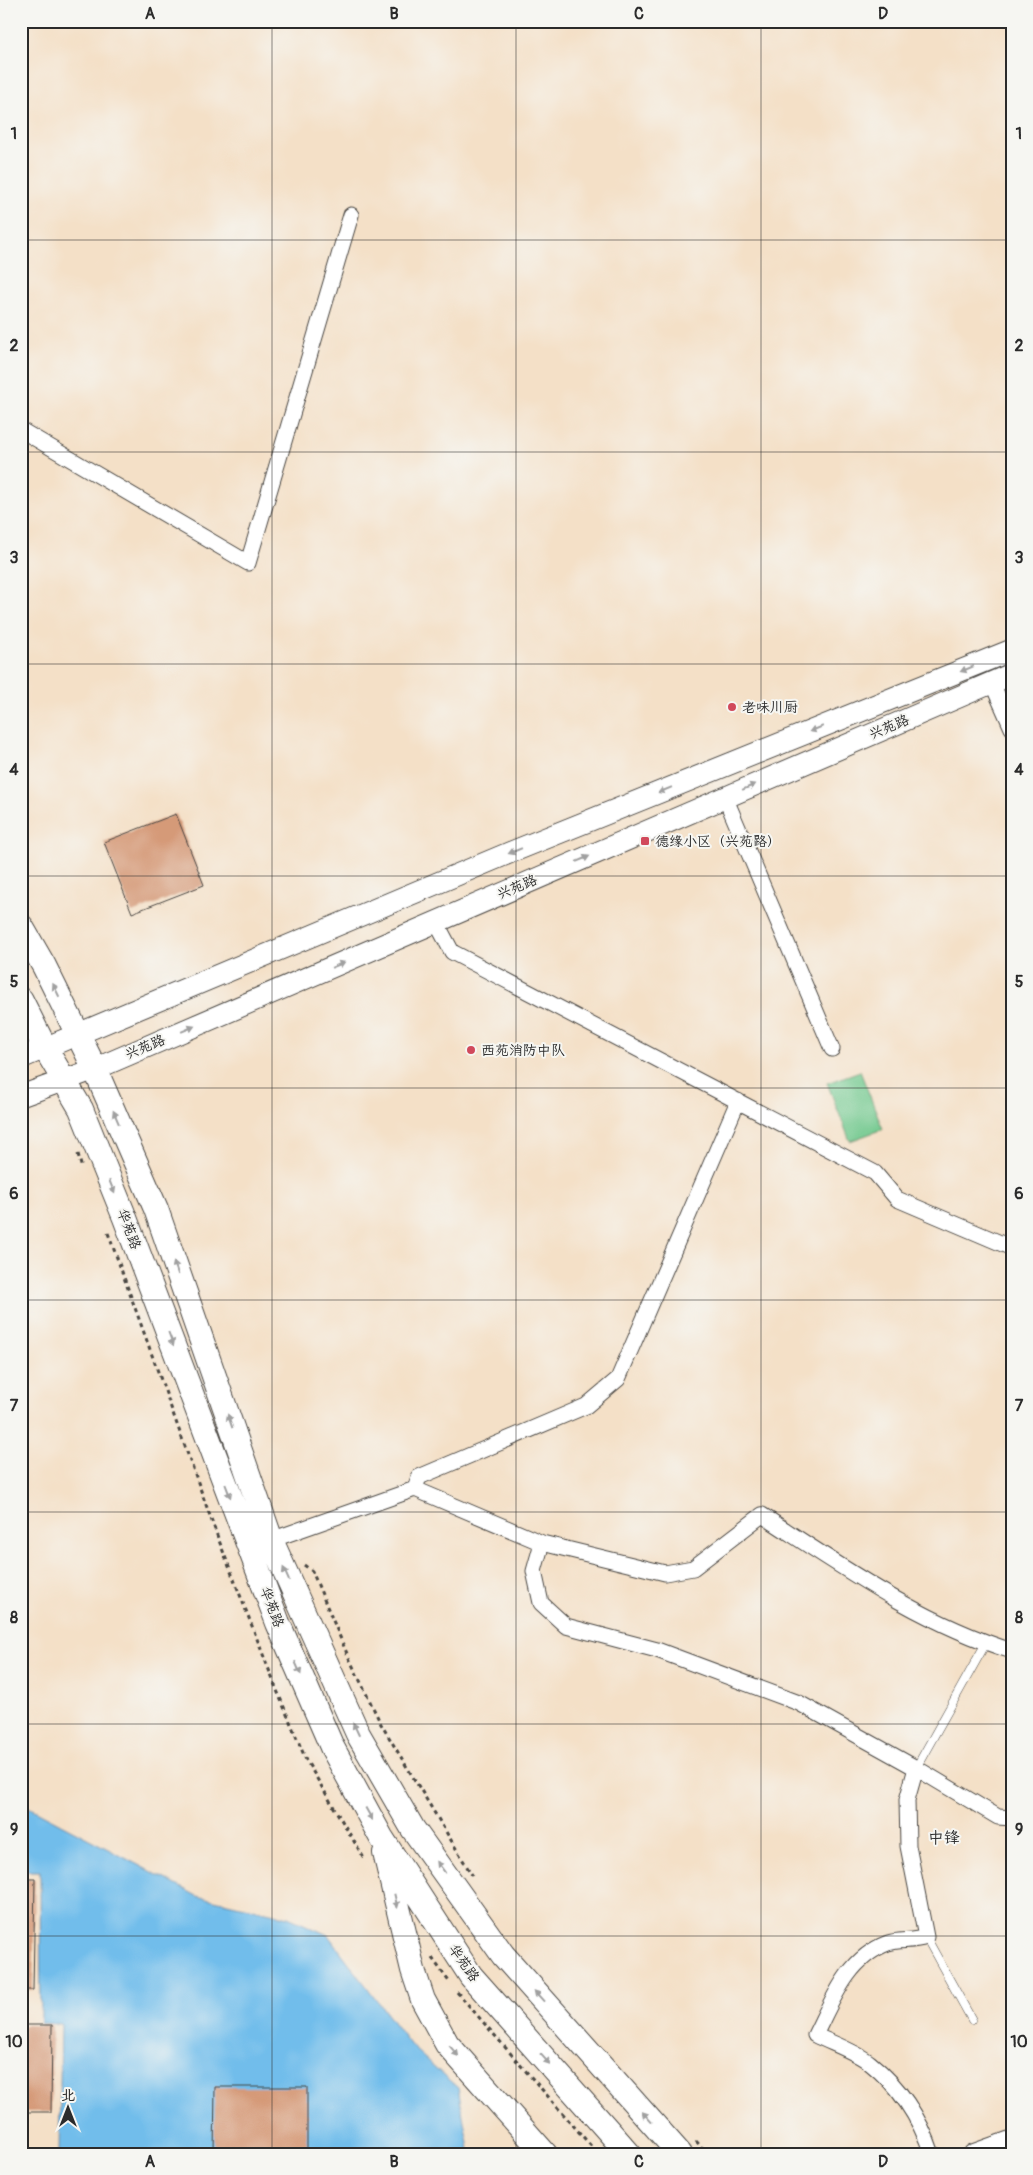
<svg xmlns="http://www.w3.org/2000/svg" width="1033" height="2175" viewBox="0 0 1033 2175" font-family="Pangolin,'LXGW WenKai TC',sans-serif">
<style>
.green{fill:#71c88d;stroke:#4e7a5c}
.water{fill:#71bdeb;stroke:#4e748b}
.building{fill:#d59a78}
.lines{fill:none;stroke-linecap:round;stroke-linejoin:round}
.service-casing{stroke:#494642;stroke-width:9}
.minor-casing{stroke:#494642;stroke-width:17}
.tertiary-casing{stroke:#494642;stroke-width:21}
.secondary-casing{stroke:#494642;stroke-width:23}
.primary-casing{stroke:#494642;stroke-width:26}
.path{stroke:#494642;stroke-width:3;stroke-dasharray:4 4;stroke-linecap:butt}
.service{stroke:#fff;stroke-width:8}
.minor{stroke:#fff;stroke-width:15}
.tertiary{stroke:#fff;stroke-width:19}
.secondary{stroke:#fff;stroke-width:21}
.primary{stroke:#fff;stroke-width:24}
.oneway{fill:#a0a0a0}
.grid{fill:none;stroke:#2b2b2b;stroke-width:1;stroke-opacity:0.55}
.poi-dot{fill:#d1495b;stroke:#f6f6f2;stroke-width:2}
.labels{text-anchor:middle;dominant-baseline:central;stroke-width:4;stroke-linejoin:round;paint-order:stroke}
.poi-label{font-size:14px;fill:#2b2b2b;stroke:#f6f6f2;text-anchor:start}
.street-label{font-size:14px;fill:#2b2b2b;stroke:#f6f6f2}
.quarter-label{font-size:16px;fill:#2b2b2b;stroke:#f6f6f2}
.neatline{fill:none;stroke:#2b2b2b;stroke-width:2}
.grid-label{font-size:16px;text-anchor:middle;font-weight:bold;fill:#2b2b2b}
</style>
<rect width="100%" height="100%" fill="#f6f6f2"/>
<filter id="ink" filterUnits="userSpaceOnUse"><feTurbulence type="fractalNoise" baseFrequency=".02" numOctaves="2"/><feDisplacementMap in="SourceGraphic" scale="10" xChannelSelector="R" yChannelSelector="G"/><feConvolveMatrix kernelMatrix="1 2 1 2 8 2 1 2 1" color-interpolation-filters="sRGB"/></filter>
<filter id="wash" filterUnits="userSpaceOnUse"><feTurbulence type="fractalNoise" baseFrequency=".0096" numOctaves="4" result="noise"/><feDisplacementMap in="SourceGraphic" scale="20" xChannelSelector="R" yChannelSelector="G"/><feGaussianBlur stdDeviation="1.12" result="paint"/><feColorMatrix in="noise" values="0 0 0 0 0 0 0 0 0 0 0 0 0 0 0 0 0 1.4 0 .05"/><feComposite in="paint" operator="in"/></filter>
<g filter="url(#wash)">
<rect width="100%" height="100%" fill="#f4e0c7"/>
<path class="green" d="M860,1071L883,1129L850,1141L827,1083Z"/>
<path class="water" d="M21,1803L197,1896L288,1917L328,1935L412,2047L458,2088L470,2154H59L61,2024L41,2023L40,1871H21Z"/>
<g id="blocks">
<path class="building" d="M176,814L204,885L132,913L104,842Z
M21,1879H35L33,1990H21Z
M21,2025H52L51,2112H21Z
M215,2087H307V2152L214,2151Z"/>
</g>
</g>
<g filter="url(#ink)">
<use href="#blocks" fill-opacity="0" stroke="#494642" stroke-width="1"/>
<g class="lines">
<g class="service-casing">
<path id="service" d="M916,1768L986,1643
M926,1937L972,2020"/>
</g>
<g class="minor-casing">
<path id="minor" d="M21,430L248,563L351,215
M992,683L1012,728
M725,797L832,1049
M436,922L452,952L875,1173L897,1199L1012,1248
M415,1489L419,1477L586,1406L618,1379L738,1101
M271,1540L415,1489L542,1543L534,1571L541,1603L566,1626L657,1650L799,1703L916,1768L998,1817L1012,1818
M542,1543L665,1573L693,1568L762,1515C841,1566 921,1623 1012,1651
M916,1768L907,1800L908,1846L926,1937C913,1942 899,1939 888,1943C848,1958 833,1999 815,2035C833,2044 855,2051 870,2063C900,2087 920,2118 932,2154"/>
</g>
<g class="tertiary-casing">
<path id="tertiary" d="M973,2154L1012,2140"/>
</g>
<g class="secondary-casing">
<path id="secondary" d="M21,1058L509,853L1012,650
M21,1096L95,1069L1012,674"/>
</g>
<g class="primary-casing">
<path id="primary" d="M21,926L44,966L95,1069L156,1209L271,1540L358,1734L413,1829L503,1955L680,2154
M21,1000L45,1048L81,1109L125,1218L278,1623L332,1747L381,1837L471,1976L629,2154
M385,1853L413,1970L423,2000L447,2044L545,2154"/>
</g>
<path class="path" d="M78,1154L82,1169
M108,1233L218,1538L276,1688L306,1760L365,1860
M304,1565L312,1571L348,1656L381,1724L472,1875
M432,1958L450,1983
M457,1992L598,2154
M696,2141L708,2154"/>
<use href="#service" class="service"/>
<use href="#minor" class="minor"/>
<use href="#tertiary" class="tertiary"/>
<use href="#secondary" class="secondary"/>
<use href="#primary" class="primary"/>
</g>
<defs><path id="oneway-solid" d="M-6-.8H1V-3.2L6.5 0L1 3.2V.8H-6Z" transform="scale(1.25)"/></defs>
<g class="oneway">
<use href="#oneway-solid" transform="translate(967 669) rotate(158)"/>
<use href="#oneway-solid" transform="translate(816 729) rotate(158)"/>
<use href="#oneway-solid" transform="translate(749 787) rotate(-23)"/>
<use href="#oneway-solid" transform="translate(665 790) rotate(158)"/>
<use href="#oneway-solid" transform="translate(515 851) rotate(158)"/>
<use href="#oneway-solid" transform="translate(583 859) rotate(-23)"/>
<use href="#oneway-solid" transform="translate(338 965) rotate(-23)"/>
<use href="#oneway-solid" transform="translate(56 990) rotate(-116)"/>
<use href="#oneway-solid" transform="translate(188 1029) rotate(-23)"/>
<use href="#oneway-solid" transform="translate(116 1117) rotate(-113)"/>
<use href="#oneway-solid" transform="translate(112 1187) rotate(68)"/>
<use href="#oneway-solid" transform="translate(176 1268) rotate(-109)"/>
<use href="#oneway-solid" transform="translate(171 1339) rotate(69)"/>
<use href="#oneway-solid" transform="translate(230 1421) rotate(-109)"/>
<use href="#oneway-solid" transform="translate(228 1491) rotate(69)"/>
<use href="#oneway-solid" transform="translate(286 1574) rotate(-114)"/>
<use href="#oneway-solid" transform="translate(298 1668) rotate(66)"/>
<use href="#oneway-solid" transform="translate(356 1729) rotate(-115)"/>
<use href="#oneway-solid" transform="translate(369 1814) rotate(61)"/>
<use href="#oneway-solid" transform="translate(441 1867) rotate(-126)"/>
<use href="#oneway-solid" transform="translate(396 1901) rotate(77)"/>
<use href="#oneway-solid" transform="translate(539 1996) rotate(-132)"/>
<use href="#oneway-solid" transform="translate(454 2051) rotate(49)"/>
<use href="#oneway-solid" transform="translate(545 2059) rotate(48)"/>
<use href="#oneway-solid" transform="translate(647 2117) rotate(-132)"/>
</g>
</g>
<path class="grid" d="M272,21V2154M516,21V2154M761,21V2154M21,240H1012M21,452H1012M21,664H1012M21,876H1012M21,1088H1012M21,1300H1012M21,1512H1012M21,1724H1012M21,1936H1012"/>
<g class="poi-dot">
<circle cx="732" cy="707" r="5"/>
<rect x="640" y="836" width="10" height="10" rx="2.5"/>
<circle cx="471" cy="1050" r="5"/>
</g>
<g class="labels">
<g class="poi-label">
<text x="742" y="707">老味川厨</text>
<text x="655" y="841">德缘小区（兴苑路）</text>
<text x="481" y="1050">西苑消防中队</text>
</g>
<g class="street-label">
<text transform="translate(889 727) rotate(-23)">兴苑路</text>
<text transform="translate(517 887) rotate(-23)">兴苑路</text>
<text transform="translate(145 1047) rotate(-23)">兴苑路</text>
<text transform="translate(129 1229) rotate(69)">华苑路</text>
<text transform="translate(272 1607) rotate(69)">华苑路</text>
<text transform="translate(464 1963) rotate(55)">华苑路</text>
</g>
<g class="quarter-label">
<text x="944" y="1838">中锋</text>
</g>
</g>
<rect width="1033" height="2175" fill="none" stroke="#f6f6f2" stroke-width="55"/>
<g transform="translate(68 2108)" stroke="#f6f6f2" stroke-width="4" paint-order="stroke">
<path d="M0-4L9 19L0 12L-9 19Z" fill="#2b2b2b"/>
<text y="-8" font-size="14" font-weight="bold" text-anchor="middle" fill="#2b2b2b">北</text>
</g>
<rect x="28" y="28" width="978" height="2120" class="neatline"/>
<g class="grid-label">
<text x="150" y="19">A</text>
<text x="394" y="19">B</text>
<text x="639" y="19">C</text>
<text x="883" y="19">D</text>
<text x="14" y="139">1</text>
<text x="1019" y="139">1</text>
<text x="14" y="351">2</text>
<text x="1019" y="351">2</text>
<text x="14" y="563">3</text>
<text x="1019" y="563">3</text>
<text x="14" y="775">4</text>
<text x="1019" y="775">4</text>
<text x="14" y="987">5</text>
<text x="1019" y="987">5</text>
<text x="14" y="1199">6</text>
<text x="1019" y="1199">6</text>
<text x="14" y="1411">7</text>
<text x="1019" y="1411">7</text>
<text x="14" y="1623">8</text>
<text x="1019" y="1623">8</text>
<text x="14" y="1835">9</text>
<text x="1019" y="1835">9</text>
<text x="14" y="2047">10</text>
<text x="1019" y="2047">10</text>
<text x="150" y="2167">A</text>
<text x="394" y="2167">B</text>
<text x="639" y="2167">C</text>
<text x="883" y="2167">D</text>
</g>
</svg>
